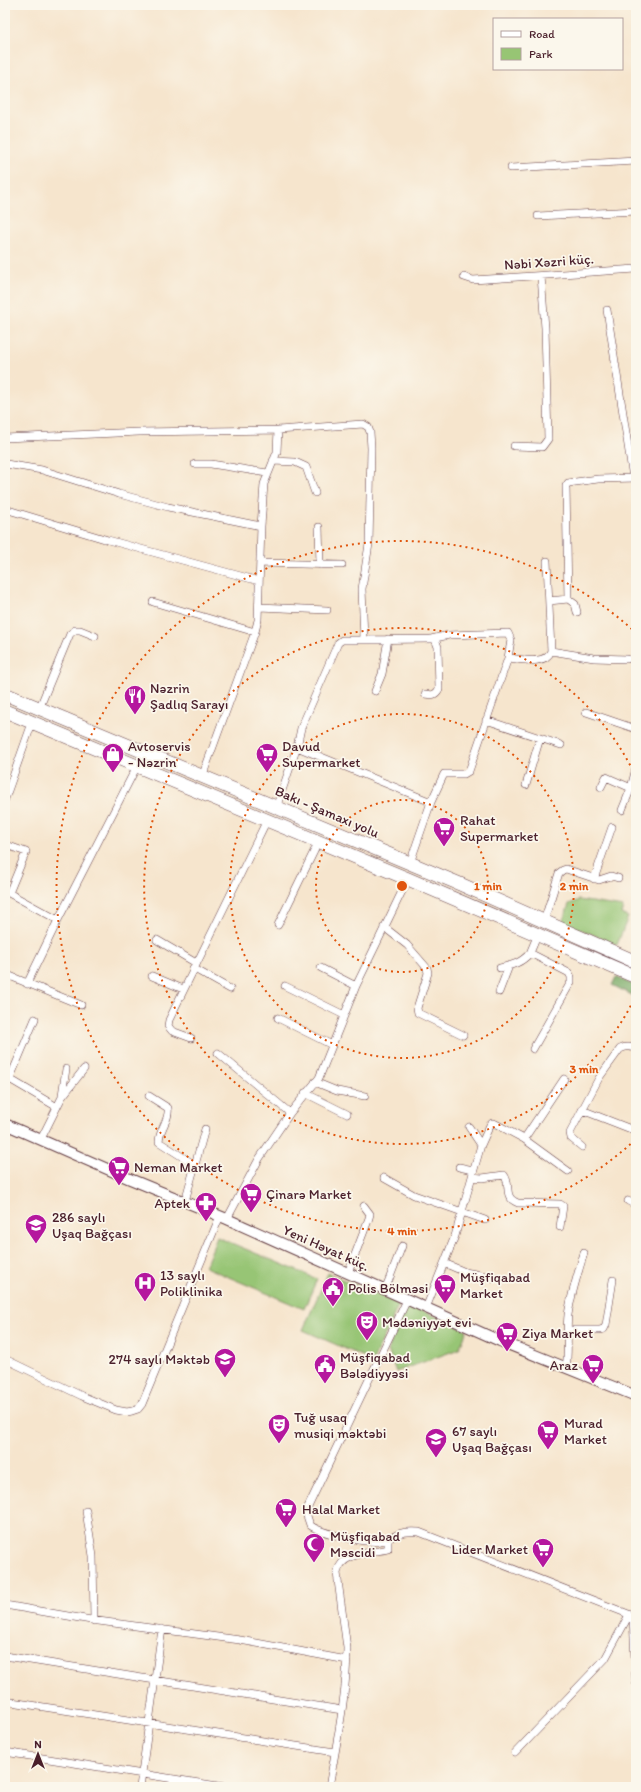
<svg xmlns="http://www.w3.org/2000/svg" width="641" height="1792" viewBox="0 0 641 1792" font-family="Itim,sans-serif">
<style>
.green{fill:#97c574;stroke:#707250}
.forest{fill:#79aa66;stroke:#626448}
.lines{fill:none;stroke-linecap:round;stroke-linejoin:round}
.street-casing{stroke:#643d43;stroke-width:8}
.secondary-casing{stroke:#643d43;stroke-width:12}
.highway-casing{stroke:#643d43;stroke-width:14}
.street{stroke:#fff;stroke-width:7}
.secondary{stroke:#fff;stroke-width:10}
.highway{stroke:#fff;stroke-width:13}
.ring{fill:none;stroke:#e0560e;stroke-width:2;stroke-dasharray:2 4}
.labels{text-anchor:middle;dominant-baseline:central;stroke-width:3.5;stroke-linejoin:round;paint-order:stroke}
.street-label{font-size:14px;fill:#4a1f2b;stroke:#fbf7ec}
.poi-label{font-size:14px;fill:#4a1f2b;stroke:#fbf7ec;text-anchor:start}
.centre{fill:#e0560e;stroke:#fbf7ec;stroke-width:2}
.ring-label{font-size:12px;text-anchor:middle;font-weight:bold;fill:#e0560e;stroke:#fbf7ec;stroke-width:3.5;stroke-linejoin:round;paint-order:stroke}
</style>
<rect width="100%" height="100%" fill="#fbf7ec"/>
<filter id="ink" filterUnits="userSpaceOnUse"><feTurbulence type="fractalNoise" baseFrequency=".025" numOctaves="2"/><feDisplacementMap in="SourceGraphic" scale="8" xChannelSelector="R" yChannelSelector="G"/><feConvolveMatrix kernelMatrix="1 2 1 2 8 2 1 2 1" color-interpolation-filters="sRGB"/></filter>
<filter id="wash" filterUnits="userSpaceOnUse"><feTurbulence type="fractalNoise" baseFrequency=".012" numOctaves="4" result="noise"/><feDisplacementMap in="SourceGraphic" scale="16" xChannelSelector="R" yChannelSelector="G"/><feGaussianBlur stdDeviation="0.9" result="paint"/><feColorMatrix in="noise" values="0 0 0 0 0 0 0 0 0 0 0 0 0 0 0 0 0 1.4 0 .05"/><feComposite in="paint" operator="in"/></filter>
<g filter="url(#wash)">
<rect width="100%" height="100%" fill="#f6e5cd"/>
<path class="green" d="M579,900L623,907L621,914L628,917L617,945L563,922L569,904Z
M217,1237L317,1279L304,1309L205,1267Z
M328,1273L399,1304L373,1361L303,1330Z
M407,1304L467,1330L459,1349L396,1372L388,1350Z"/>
<path class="forest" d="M616,977L636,986V997L612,985Z"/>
</g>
<g filter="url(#ink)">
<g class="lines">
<g class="street-casing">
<path id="street" d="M511,168L636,161
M538,216L636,211
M464,277L473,280L636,269
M607,310L633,478
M5,438L139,432L278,430L363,424L368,427L370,432L371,448L369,544L362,589L364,639
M514,446L542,447L548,439L545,328L541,276
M273,461L295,462L306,467L315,493
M6,464L42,470L119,494L168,507L261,526
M195,464H211L267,473
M5,509L108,540L259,581
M319,527L320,565
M260,563L342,565
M568,599L575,604L577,612
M549,601L568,599L566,486L568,483L598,479L636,478
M153,602L255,632
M259,607L327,610
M551,651L594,658L627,659
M508,658C521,659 545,666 551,651L547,561
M375,691L382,674L388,639
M425,694C432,695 435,696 439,689L438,647L435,639
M39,709L70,634L75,630H80L95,636
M586,712L636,729
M486,720L561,745
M297,747L431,802
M202,777L255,632L258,620L261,526L264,484L277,452L278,430
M526,785L540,738
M601,787L606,777L631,788
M5,799L32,723
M276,808L297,747L301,728L338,643L342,640L431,639L449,635L508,633L511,640L508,658L469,771L464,774H444L431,802L410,863
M622,810L631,788L636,768
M9,846L26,852L9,893
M594,879L612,827
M5,891L58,920
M544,921L559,873L563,870L566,869L599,880L611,876L618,878
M278,925L319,841
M384,927L407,945L427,968L428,973L417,1008L418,1013L463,1035
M157,940L196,963
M193,968L230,989
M321,968L356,986
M500,968C513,965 521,963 530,953
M5,974L81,1005
M152,976L183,989
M27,984L58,920L137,766
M285,986L344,1015
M499,992L509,966
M278,1018L332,1045
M35,1019L10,1078L13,1081L57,1107
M191,1038L172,1031L168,1026L169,1020L267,820
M533,1049L571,982V977L569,973L530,953L538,934
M218,1053L290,1113
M315,1082L337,1091L365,1096
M305,1093L347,1114
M62,1095L66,1069
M149,1096L168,1108C170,1120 159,1129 159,1142L195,1165
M582,1110L636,1131
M41,1139L62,1097L84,1069
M524,1139L564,1079
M481,1145L490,1125L492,1123L496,1124L524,1139L568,1171
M582,1147L571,1138L570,1133L599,1078L620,1049C626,1046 630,1046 636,1049
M459,1167L473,1170
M472,1177L482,1178L504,1175C512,1185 502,1197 518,1203L560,1204L563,1206L560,1227
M384,1178L414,1195L485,1220
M185,1201L205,1129
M628,1201L636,1205
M227,1219L259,1159L290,1113L319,1078L356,986L408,879
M444,1263L465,1272L496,1278
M348,1273L369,1218L370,1214L364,1206
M385,1290L402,1246
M407,1300L308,1507L307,1516L310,1525C319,1533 368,1544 380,1541C398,1537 397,1530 419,1532L636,1617
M426,1308L455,1236L481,1145L469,1127
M568,1330H600L604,1329L606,1325L613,1280
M5,1359L82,1396L116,1410L127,1412L132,1411L138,1409L142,1404L220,1216
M566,1368C569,1350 566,1333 568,1315C571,1294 578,1273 584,1253
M86,1511L93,1556L94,1621
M5,1605L91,1620L240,1640L347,1660
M633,1616L636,1682
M5,1656L342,1710
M5,1701L335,1752
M5,1752L224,1787
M515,1753L605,1659L629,1615
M140,1787L162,1629
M329,1787C337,1741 347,1694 347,1648L337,1573C342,1551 370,1554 388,1549V1538"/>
</g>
<g class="secondary-casing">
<path id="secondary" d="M5,1124L130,1179L227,1219L500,1341L636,1396"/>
</g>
<g class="highway-casing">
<path id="highway" d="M5,694L460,884L636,962
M5,711L408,879L636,977"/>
</g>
<use href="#street" class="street"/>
<use href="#secondary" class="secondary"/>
<use href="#highway" class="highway"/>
</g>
</g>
<g class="ring">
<circle cx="402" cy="886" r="86"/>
<circle cx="402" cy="886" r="172"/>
<path d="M636 995A258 258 0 1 1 636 777"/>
<path d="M635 1140A345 345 0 1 1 635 632"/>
</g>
<defs>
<g id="restaurant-pin" transform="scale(1.15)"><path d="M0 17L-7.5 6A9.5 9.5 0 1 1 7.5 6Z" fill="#b5179e" stroke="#fbf7ec"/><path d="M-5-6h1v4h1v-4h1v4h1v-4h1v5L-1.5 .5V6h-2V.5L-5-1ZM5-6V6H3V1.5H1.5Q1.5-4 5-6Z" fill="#fff"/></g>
<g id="shop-pin" transform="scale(1.15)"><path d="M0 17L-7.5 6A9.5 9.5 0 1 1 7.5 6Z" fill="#b5179e" stroke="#fbf7ec"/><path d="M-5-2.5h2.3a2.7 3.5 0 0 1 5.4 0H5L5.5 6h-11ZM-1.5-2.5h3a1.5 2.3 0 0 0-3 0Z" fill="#fff"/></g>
<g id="supermarket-pin" transform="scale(1.15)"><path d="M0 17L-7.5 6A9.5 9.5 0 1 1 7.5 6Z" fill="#b5179e" stroke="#fbf7ec"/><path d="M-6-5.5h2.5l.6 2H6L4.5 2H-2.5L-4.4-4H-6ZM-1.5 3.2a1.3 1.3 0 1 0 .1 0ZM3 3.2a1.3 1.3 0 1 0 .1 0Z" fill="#fff"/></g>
<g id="pharmacy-pin" transform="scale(1.15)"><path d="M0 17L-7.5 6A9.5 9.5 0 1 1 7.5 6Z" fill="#b5179e" stroke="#fbf7ec"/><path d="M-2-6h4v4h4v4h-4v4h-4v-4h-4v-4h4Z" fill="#fff"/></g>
<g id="school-pin" transform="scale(1.15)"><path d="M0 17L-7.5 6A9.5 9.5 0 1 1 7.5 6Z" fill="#b5179e" stroke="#fbf7ec"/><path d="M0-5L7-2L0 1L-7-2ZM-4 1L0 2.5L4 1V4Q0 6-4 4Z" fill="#fff"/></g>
<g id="hospital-pin" transform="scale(1.15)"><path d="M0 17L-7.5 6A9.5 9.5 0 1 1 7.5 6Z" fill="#b5179e" stroke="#fbf7ec"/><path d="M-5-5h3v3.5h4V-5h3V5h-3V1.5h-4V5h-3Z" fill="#fff"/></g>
<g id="civic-pin" transform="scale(1.15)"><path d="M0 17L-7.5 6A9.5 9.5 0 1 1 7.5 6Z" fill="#b5179e" stroke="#fbf7ec"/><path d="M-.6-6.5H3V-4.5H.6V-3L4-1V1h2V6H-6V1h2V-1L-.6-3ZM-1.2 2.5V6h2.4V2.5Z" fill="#fff"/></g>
<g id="theatre-pin" transform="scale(1.15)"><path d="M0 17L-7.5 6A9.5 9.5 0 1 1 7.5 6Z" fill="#b5179e" stroke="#fbf7ec"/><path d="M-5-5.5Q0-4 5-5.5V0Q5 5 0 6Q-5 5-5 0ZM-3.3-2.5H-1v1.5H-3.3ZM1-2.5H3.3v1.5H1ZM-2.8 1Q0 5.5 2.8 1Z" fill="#fff"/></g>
<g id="mosque-pin" transform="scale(1.15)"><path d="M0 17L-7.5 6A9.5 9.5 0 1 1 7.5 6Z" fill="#b5179e" stroke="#fbf7ec"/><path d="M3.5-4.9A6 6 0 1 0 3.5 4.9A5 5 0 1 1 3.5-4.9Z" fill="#fff"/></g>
</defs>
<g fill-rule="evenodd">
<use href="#restaurant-pin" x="135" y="696"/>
<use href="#shop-pin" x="113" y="754"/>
<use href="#supermarket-pin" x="267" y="754"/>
<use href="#supermarket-pin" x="444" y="828"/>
<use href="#supermarket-pin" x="119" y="1167"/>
<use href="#supermarket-pin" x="251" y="1194"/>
<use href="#pharmacy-pin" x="206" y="1203"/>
<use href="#school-pin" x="36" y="1225"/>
<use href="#hospital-pin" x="145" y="1283"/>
<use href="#supermarket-pin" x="445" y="1285"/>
<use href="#civic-pin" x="333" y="1288"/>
<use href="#theatre-pin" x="367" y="1322"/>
<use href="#supermarket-pin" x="507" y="1333"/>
<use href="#school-pin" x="225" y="1359"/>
<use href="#civic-pin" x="325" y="1365"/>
<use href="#supermarket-pin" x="593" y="1365"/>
<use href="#theatre-pin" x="279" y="1425"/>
<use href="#supermarket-pin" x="548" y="1431"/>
<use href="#school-pin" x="436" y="1439"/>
<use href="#supermarket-pin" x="286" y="1509"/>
<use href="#mosque-pin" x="314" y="1544"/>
<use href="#supermarket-pin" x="543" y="1549"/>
</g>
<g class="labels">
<g class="street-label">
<text transform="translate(549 262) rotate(-4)">Nəbi Xəzri küç.</text>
<text transform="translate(327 812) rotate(23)">Bakı - Şamaxı yolu</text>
<text transform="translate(326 1248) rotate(24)">Yeni Həyat küç.</text>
</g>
<g class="poi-label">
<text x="150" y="688">Nəzrin<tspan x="150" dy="16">Şadlıq Sarayı</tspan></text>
<text x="128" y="746">Avtoservis<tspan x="128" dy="16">- Nəzrin</tspan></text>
<text x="282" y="746">Davud<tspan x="282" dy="16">Supermarket</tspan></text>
<text x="460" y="820">Rahat<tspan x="460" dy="16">Supermarket</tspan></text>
<text x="134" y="1167">Neman Market</text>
<text x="266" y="1194">Çinarə Market</text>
<text x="190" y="1203" text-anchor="end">Aptek</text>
<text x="52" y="1217">286 saylı<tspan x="52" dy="16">Uşaq Bağçası</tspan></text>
<text x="160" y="1275">13 saylı<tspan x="160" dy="16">Poliklinika</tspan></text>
<text x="460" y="1277">Müşfiqabad<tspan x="460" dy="16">Market</tspan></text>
<text x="348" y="1288">Polis Bölməsi</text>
<text x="382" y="1322">Mədəniyyət evi</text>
<text x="522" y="1333">Ziya Market</text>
<text x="340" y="1357">Müşfiqabad<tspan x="340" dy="16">Bələdiyyəsi</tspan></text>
<text x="210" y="1359" text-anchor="end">274 saylı Məktəb</text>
<text x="578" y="1365" text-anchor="end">Araz</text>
<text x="294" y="1417">Tuğ usaq<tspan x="294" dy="16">musiqi məktəbi</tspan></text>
<text x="564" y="1423">Murad<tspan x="564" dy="16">Market</tspan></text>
<text x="452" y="1431">67 saylı<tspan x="452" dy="16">Uşaq Bağçası</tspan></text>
<text x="302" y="1509">Halal Market</text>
<text x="330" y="1536">Müşfiqabad<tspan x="330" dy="16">Məscidi</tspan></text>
<text x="528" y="1549" text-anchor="end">Lider Market</text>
</g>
</g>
<circle cx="402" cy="886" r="6" class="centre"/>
<g class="ring-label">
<text x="488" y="890">1 min</text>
<text x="574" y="890">2 min</text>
<text x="584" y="1073">3 min</text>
<text x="402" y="1235">4 min</text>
</g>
<rect width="641" height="1792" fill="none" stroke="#fbf7ec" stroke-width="20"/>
<rect x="493" y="18" width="130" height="52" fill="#fbf7ec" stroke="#b4a19f"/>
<rect x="501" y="31" width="20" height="6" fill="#ffffff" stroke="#b4a19f"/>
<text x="529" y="38" font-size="12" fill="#4a1f2b">Road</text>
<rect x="501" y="48" width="20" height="12" fill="#97c574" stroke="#b4a19f"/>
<text x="529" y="58" font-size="12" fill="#4a1f2b">Park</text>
<g transform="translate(38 1754)" stroke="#fbf7ec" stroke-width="3" paint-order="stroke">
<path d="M0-3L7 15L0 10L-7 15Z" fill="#4a1f2b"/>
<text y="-6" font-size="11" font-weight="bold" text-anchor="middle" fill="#4a1f2b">N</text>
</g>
</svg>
